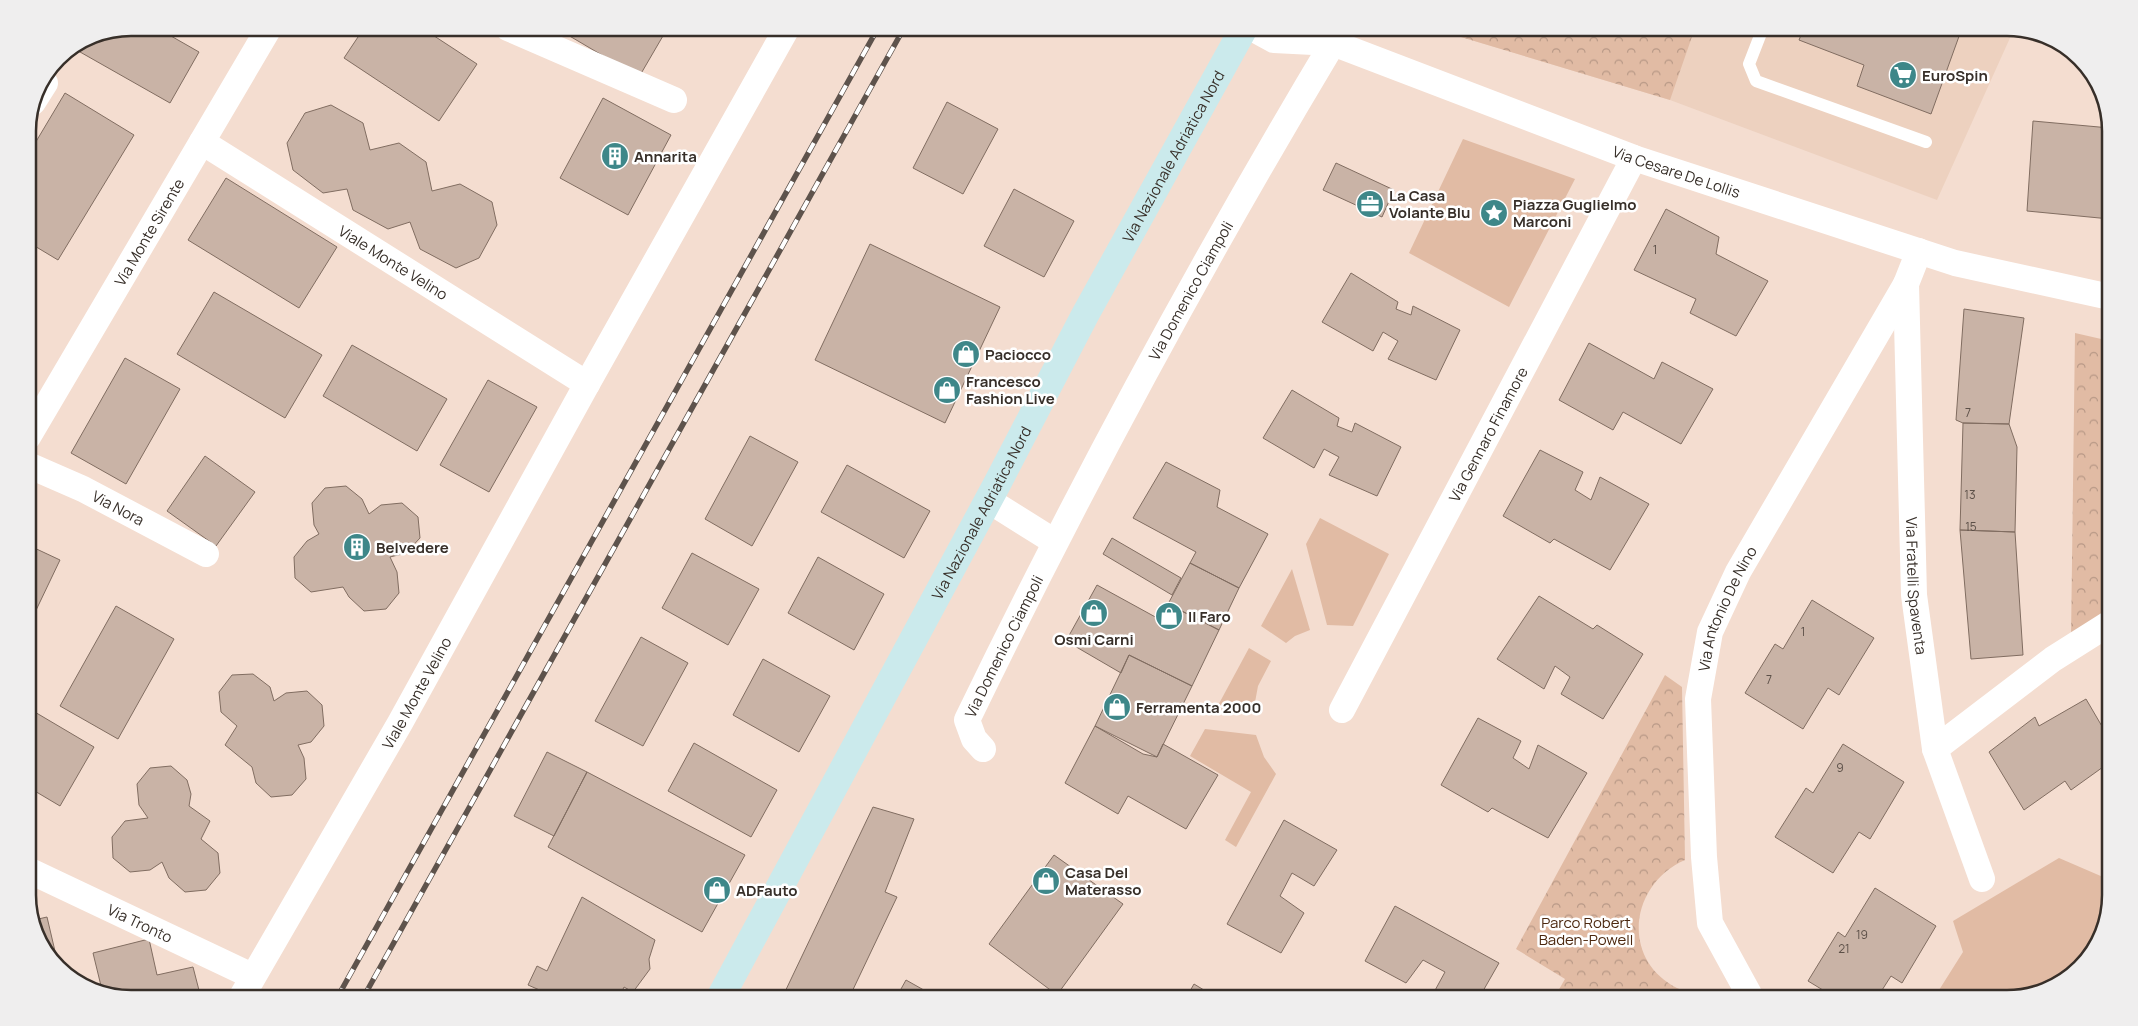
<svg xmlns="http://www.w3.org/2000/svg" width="2138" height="1026" viewBox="0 0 2138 1026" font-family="Manrope,sans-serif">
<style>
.built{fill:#edd1bf}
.green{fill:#e1bba4}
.park{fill:url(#park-crowns)}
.building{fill:#c9b3a6;stroke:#816d61}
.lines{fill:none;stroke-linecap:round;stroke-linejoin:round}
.lane{stroke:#fff;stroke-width:12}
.street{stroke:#fff;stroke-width:26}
.secondary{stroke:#cbeaec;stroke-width:28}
.rail-casing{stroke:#5e534c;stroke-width:5.5}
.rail{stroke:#fff;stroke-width:4;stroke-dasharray:11;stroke-linecap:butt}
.labels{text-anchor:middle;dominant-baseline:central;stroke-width:5;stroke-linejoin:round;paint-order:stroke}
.number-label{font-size:12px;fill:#5c5048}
.poi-label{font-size:15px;font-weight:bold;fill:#372f29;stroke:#fff;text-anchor:start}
.street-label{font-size:15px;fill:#372f29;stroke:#fff}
.park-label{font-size:15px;fill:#4c280f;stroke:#fff}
.rim{fill:none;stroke:#372f29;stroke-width:2.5}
</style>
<defs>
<pattern id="park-crowns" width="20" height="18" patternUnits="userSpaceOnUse" patternTransform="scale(1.25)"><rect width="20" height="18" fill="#e1bba4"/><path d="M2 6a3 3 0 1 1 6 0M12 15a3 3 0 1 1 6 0" fill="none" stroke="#b79886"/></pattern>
</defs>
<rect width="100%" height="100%" fill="#f4ddd0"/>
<path class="built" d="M1431,28H2006L2014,29L1937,200L1670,100Z"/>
<path class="green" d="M1463,139L1575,179L1509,307L1409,253Z
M1320,518L1389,554L1353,626L1327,625L1306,544Z
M1292,569L1310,630L1295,636L1286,643L1261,626Z
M1249,648L1271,661L1258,686L1253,713L1215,711Z
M1205,729L1256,735L1264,757L1276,774L1236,847L1225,840L1251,792L1190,756Z
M2059,858L2110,880V894L2100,940L2064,981L2007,998H1934L1963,952L1953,921Z"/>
<path class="park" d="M1431,28H1695L1670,100Z
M2075,333L2110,341V615L2071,638Z
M1665,675L1682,687L1685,860C1630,884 1620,959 1677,988C1688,993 1700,993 1711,994L1709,998H1554L1565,979L1516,949Z"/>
<path class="building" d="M132,28H157L199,52L170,103L73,48L92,35Z
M364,28H422L477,64L439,121L344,58Z
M556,28H664L667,29L639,77Z
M1804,28H1962L1931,114L1857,86L1864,65L1799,40Z
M65,93L134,135L58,260L28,242V155Z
M603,98L671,135L628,215L560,178Z
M947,102L998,129L963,194L913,168Z
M331,105L363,123L370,150L399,143L426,162L432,191L460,184L492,202L497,225L479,258L456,268L420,249L410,222L388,229L353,210L347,189L323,193L293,170L287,143L305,113Z
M2033,121L2110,128V219L2027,211Z
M1336,163L1394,190L1382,217L1323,190Z
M226,178L337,247L299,308L188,240Z
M1014,189L1074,221L1044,277L984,246Z
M1666,209L1719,237L1716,254L1768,281L1736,336L1690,313L1696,299L1634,270Z
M870,244L1000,307L945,423L815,360Z
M1351,273L1398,302L1396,309L1411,315L1413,306L1460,330L1436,380L1388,359L1398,341L1383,332L1373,351L1322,322Z
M214,292L322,355L285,418L177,354Z
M1964,309L2024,318L2009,424L1963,423L1956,420Z
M1589,343L1654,379L1662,362L1713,389L1681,444L1623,412L1613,430L1559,400Z
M352,345L447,399L417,451L323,396Z
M125,358L180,389L126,484L71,453Z
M488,380L537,407L489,492L440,465Z
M1292,390L1339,418L1337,426L1352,432L1355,423L1401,447L1377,496L1329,475L1339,457L1324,449L1314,468L1263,438Z
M1963,423L2009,424L2017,447L2015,532L1960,530Z
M750,436L798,462L752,546L705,519Z
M1540,450L1583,472L1575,490L1591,500L1600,477L1649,504L1610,570L1554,539L1550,543L1503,516Z
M205,456L255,492L216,546L167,511Z
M1166,462L1220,490L1217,507L1268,534L1239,588L1190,563L1196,552L1133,518Z
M847,465L930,511L904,558L821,512Z
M346,486L362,499L369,514L381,505L402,503L418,517L420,538L406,553L390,557L397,572L399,593L386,609L364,611L349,597L343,587L311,592L295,578L294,557L307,541L319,534L314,525L312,503L325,488Z
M1960,530L2015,532L2023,655L1971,659Z
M1112,538L1181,578L1172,595L1103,554Z
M28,545L60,560L28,627Z
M692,553L759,589L728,645L662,608Z
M818,557L884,594L854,650L788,613Z
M1190,563L1239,588L1219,630L1168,604Z
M1097,585L1159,619L1168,604L1219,630L1192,686L1129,655L1121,673L1066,641Z
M1539,596L1593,629L1597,625L1643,654L1603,719L1561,694L1570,677L1555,666L1544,689L1497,659Z
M1812,600L1874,638L1839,695L1828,688L1803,729L1745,693L1775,644L1783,649Z
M116,606L174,639L118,739L60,706Z
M641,637L688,663L643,746L595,721Z
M1129,655L1192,686L1157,757L1095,726Z
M763,659L830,696L799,752L733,715Z
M253,674L270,687L274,701L286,693L307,691L322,705L324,726L311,742L298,745L304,758L306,779L292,795L271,797L256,783L252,767L225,745L237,726L221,712L219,692L232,675Z
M2086,699L2110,740V762L2071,790L2065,781L2024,810L1989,752L2035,717L2039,726Z
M28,708L94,747L60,806L28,787Z
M1478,718L1521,741L1513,758L1529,769L1538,745L1587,773L1548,838L1492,808L1488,812L1441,785Z
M1095,726L1143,754L1157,757L1163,744L1218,775L1186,829L1128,796L1118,814L1065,783Z
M694,743L777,790L751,837L668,791Z
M1843,744L1904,782L1870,839L1859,832L1833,873L1775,837L1806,788L1813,793Z
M547,752L587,772L554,836L514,816Z
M171,766L187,780L191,794L189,806L210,821L201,839L218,853L220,873L206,890L185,892L169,878L162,862L150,870L130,872L113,858L112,837L125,821L148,818L139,805L137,784L150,768Z
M587,772L745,855L702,932L548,847Z
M873,807L914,819L885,892L897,897L849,998H782Z
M1284,820L1337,850L1314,886L1292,873L1280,896L1304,913L1281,953L1227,924Z
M1054,855L1123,904L1057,995L989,944Z
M1875,888L1936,926L1902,983L1891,976L1877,998H1836L1808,981L1838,932L1845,937Z
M582,897L655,940L649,959L650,969L633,992L624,987L619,998H558L528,985L537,966L547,971Z
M1395,906L1499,963L1479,998H1441L1433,994L1445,972L1423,960L1406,983L1365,961Z
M47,917L58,964L45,952L34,920Z
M149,939L157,975L193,967L201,998H132L98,991L102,990L93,953Z
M906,980L938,998H896Z
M1194,984L1217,998H1186Z"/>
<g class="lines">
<path class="lane" d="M1763,28L1749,64L1756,81L1926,142"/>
<g class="street">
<path d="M508,28L674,100"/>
<path id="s1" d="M1252,28L1274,40L1333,43L1634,158L1955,263L2110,297"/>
<path d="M33,102L45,83"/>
<path id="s2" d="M202,142L587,384"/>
<path id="s3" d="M1906,284L1914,595L1935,749L1982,879"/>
<path id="s4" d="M28,437L269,28"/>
<path id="s5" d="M28,465L83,489L206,554"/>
<path d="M988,500L1055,542"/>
<path id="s6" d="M1342,710L1634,158"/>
<path id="s7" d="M983,749L974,739L967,720C1079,489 1201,263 1333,43"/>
<path d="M1935,749L2053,659L2110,623"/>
<path id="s8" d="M28,870L252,976"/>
<path id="s9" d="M241,998L400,723L587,384L787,28"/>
<path id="s10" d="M1748,998L1750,996L1710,923L1704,857L1698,699L1710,632L1738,572L1906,284L1919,251"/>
</g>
<path class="secondary" id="s11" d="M720,998L997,484L1085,315L1244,28"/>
<g class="rail-casing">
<path id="rail" d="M337,998L878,28
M363,998L904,28"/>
</g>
<use href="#rail" class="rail"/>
</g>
<defs>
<g id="supermarket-disc" transform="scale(1.4375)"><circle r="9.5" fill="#3e8789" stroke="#fff"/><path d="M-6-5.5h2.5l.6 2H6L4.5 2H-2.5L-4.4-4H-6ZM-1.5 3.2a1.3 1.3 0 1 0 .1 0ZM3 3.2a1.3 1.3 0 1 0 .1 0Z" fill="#fff"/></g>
<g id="building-disc" transform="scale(1.4375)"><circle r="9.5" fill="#3e8789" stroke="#fff"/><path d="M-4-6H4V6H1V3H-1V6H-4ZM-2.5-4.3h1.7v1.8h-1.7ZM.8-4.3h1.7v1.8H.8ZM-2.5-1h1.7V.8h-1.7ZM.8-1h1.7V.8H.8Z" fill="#fff"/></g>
<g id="office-disc" transform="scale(1.4375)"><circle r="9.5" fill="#3e8789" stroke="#fff"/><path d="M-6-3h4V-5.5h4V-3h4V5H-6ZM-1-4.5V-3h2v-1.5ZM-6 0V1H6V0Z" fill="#fff"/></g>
<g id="sight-disc" transform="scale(1.4375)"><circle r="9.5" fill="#3e8789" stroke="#fff"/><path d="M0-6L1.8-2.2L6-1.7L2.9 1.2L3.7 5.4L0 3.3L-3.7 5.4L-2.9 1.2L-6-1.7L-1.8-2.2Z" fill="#fff"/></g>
<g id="shop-disc" transform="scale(1.4375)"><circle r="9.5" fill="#3e8789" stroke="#fff"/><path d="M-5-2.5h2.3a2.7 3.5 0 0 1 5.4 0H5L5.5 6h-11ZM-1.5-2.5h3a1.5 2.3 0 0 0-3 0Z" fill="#fff"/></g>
</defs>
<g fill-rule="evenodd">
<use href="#supermarket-disc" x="1903" y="75"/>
<use href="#building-disc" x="615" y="156"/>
<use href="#office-disc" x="1370" y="204"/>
<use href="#sight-disc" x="1494" y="213"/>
<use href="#shop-disc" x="966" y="354"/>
<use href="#shop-disc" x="947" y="390"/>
<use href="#building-disc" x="357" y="547"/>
<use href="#shop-disc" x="1094" y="613"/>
<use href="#shop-disc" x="1169" y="616"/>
<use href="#shop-disc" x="1117" y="707"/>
<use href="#shop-disc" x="1046" y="881"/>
<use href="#shop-disc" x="717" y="890"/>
</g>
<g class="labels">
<g class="number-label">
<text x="1655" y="249">1</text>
<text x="1968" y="412">7</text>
<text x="1970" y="494">13</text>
<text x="1971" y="526">15</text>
<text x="1803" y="631">1</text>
<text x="1769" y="679">7</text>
<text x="1840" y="767">9</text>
<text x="1862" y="934">19</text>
<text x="1844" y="948">21</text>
</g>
<g class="poi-label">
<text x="1922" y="75">EuroSpin</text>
<text x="634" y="156">Annarita</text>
<text x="1389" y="195">La Casa<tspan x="1389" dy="17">Volante Blu</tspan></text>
<text x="1513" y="204">Piazza Guglielmo<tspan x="1513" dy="17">Marconi</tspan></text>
<text x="985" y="354">Paciocco</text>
<text x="966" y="381">Francesco<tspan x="966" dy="17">Fashion Live</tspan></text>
<text x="376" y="547">Belvedere</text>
<text x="1188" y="616">Il Faro</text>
<text x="1094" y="639" text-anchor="middle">Osmi Carni</text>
<text x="1136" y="707">Ferramenta 2000</text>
<text x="1065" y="872">Casa Del<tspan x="1065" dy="17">Materasso</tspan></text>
<text x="736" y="890">ADFauto</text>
</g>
<g class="street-label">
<text stroke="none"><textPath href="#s11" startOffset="956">Via Nazionale Adriatica Nord</textPath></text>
<text stroke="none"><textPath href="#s1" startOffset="451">Via Cesare De Lollis</textPath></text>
<text stroke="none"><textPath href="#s4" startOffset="238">Via Monte Sirente</textPath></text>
<text stroke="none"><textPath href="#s2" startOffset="226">Viale Monte Velino</textPath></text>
<text stroke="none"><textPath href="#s7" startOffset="518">Via Domenico Ciampoli</textPath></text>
<text stroke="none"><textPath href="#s6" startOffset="312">Via Gennaro Finamore</textPath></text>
<text stroke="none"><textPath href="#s5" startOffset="100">Via Nora</textPath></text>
<text stroke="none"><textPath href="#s11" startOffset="551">Via Nazionale Adriatica Nord</textPath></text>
<text stroke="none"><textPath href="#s3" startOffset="302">Via Fratelli Spaventa</textPath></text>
<text stroke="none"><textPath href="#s10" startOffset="406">Via Antonio De Nino</textPath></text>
<text stroke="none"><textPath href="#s7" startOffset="116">Via Domenico Ciampoli</textPath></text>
<text stroke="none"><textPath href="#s9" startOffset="352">Viale Monte Velino</textPath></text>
<text stroke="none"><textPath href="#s8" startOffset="124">Via Tronto</textPath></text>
</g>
<g class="park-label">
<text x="1586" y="922">Parco Robert<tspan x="1586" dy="17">Baden-Powell</tspan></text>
</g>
</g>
<path d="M0 0H2138V1026H0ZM131 36H2007A95 95 0 0 1 2102 131V895A95 95 0 0 1 2007 990H131A95 95 0 0 1 36 895V131A95 95 0 0 1 131 36Z" fill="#efeeee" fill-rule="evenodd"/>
<path class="rim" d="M131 36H2007A95 95 0 0 1 2102 131V895A95 95 0 0 1 2007 990H131A95 95 0 0 1 36 895V131A95 95 0 0 1 131 36Z"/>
</svg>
